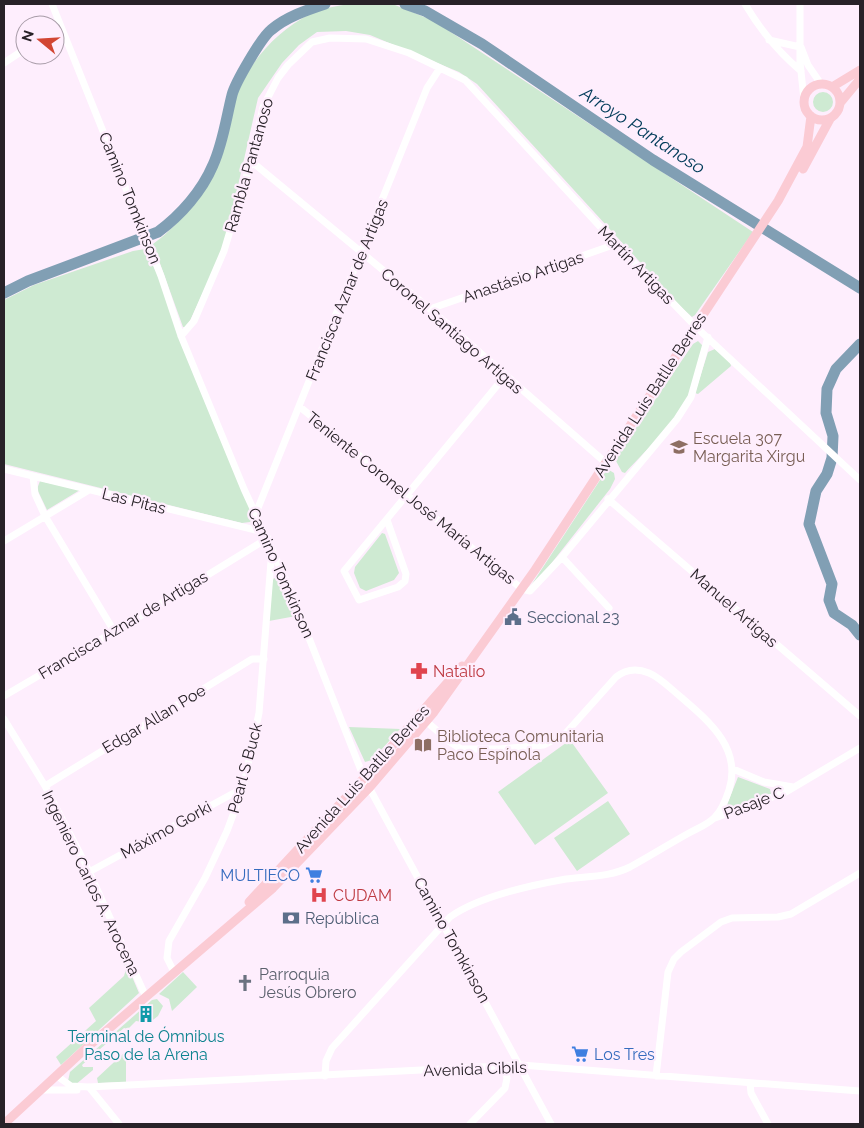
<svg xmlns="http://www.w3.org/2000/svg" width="864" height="1128" viewBox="0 0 864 1128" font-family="Raleway,sans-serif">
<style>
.green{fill:#ceead2}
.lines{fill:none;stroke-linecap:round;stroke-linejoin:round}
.river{stroke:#819fb4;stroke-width:11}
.minor{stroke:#fff;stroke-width:7}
.major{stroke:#fbcbd4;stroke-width:9}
.labels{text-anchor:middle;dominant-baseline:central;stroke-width:4.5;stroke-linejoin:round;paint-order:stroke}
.street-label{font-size:16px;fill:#282228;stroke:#feeefd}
.education-label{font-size:16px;fill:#785e54;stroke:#feeefd;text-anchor:start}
.service-label{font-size:16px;fill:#4e5e75;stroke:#feeefd;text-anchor:start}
.health-label{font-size:16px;fill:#be3a42;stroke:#feeefd;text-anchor:start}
.shop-label{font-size:16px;fill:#366cbe;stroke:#feeefd;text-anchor:end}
.worship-label{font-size:16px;fill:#5b616d;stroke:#feeefd;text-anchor:start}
.culture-label{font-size:16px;fill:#0d838f;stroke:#feeefd}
.water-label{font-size:18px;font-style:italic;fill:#003b59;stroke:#feeefd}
</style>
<rect width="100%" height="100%" fill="#feeefd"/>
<path class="green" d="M350,4L395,5L434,21L753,232L695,315L692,317L681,307L477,84L459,72L370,35L346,31L317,32L299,45L282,63L258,98L226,238L219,258L187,327H183L153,244C172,231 203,197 213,175C224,152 226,126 234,102C246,65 275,32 310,14C322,8 337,6 350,4Z
M813 102a10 10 0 1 1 20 0a10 10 0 1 1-20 0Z
M145,249L156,271L253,517L250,522L242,523L205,514L4,464V300L34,285L133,251Z
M698,341L703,346C698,362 696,380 689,395C677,422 645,451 625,473L622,472L616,461L619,453L693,344Z
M715,349L730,362L731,366L698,394L695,393L708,352Z
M609,470L614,473L615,479L610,489L543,574L530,587L606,471Z
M40,481L80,490L47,510L37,489Z
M382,533L385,534L399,573L394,580L366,591L360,588L354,573L355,567Z
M274,578L282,581L296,616L269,621L271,584Z
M349,727L400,729L372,760L365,762Z
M570,740L608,793L535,845L498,792Z
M738,777L770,789L771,794L730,810L727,806L728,802Z
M608,801L630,834L577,871L554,838Z
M122,953L139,993L61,1065L56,1057L96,1021L89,1008L124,976L126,969L119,955Z
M183,972L197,987L172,1011L169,999L159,994Z
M157,999L163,1006L158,1016L149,1023L136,1021L128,1029L124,1028L82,1065L83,1067H93V1070L75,1085L68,1081L70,1072L152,1000Z
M126,1051V1082L98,1083L97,1078Z"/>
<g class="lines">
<path class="river" d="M405,4L425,11L482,44L653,160L860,288
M4,293L28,281L158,232C181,215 202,191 213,165C223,143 226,119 232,95C235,83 261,38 271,30C286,17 307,10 325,4
M860,344L836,369L827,389L826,413L833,436L832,458L827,474L816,491L809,524L832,584L829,600L834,613L852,625L860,635"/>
<path class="minor" d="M52,4L161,276L181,336L244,489L289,587L364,778L551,1124
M745,4C761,31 777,51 801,71
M800,4V62L804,100
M769,40L800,47
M801,47L808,65L821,84
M4,63L25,49
M251,161L430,309L606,463
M430,309L616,244
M181,336L194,321L224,251L251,161L263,107L278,78L288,65L312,42L330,38L366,39L409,53L465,80L616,244L696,327L860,480
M300,407L522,589L530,591L562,557L677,419L691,397L708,337
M4,469L264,532
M33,476L35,494L45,516L114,631
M608,499L860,716
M256,513L427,88L440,68
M387,520L406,574L405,581L398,587L359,600L344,571C398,506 451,441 505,376
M4,541L89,490
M562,557L609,608
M4,696L144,614L268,538
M4,719L45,786L86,865L146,997
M733,769L764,782L793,787
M45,786L252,659H264
M339,815L361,789L365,780
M715,818L786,792L860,748
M89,872L243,788
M174,972L167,958L169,941L205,878L227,831L243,788L259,713L272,549
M57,1076L71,1086L89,1087L521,1065L860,1091
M325,1076L326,1061L332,1048L450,917C478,897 532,885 566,879C588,876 610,877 630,867C650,856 669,844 689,833C698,828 709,824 715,817C722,810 726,799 729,790C742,749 710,722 682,698C672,690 661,678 649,673C637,668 626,669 616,677L565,734L544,745L499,749H461L450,742L419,715
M656,1076L668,972L674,959L681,952L721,922L732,918L778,917L791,914L860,873
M750,1083L751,1093L768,1124
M89,1087L119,1124
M42,1090H77
M470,1124L505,1088L507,1078L503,1066"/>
<path class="major" d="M804 102a18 18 0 1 1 36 0a18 18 0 1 1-36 0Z
M832,87L860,70
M841,102L860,79
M803,169L830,119
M249,902L364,778L462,666
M4,1124L84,1050L273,888L369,788L434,712L535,570L778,201L807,147L811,116"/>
</g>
<defs>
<g id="school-bare" transform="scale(1.35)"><path d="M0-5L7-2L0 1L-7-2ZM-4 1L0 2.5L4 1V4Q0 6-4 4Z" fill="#8d6e63" stroke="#feeefd" stroke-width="2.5" paint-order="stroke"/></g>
<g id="civic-bare" transform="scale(1.35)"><path d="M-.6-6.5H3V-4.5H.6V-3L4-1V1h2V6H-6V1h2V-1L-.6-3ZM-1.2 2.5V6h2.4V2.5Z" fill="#5c6f8a" stroke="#feeefd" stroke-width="2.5" paint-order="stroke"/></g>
<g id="pharmacy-bare" transform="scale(1.35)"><path d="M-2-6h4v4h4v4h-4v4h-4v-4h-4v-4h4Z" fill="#e0444e" stroke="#feeefd" stroke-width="2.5" paint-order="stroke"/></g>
<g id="library-bare" transform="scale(1.35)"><path d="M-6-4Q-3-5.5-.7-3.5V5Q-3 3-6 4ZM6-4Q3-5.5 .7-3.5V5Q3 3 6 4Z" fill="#8d6e63" stroke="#feeefd" stroke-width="2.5" paint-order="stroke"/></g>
<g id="supermarket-bare" transform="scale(1.35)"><path d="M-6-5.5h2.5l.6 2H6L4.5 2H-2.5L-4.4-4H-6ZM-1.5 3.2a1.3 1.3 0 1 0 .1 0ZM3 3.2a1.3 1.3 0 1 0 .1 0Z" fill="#3f7fe0" stroke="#feeefd" stroke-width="2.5" paint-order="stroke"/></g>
<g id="hospital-bare" transform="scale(1.35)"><path d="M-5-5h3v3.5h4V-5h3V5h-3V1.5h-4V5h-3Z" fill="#e0444e" stroke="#feeefd" stroke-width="2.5" paint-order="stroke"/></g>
<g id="bank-bare" transform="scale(1.35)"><path d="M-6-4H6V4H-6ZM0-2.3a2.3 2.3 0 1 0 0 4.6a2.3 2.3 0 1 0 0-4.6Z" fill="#5c6f8a" stroke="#feeefd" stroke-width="2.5" paint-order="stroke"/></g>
<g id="church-bare" transform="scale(1.35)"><path d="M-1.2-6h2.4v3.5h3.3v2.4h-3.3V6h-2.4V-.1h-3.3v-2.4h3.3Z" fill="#6b7280" stroke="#feeefd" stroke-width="2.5" paint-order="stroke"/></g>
<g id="building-bare" transform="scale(1.35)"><path d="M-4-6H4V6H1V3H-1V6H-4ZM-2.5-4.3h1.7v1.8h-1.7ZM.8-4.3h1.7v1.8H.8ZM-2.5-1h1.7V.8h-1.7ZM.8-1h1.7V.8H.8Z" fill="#0f9aa8" stroke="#feeefd" stroke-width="2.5" paint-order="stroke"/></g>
</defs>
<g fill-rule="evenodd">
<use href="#school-bare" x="679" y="447"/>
<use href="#civic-bare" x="513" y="617"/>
<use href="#pharmacy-bare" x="419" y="671"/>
<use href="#library-bare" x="423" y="745"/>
<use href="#supermarket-bare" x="314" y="875"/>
<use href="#hospital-bare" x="319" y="895"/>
<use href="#bank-bare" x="291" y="918"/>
<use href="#church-bare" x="245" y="983"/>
<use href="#building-bare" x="146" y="1014"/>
<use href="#supermarket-bare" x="580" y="1054"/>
</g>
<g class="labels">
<g class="street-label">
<text transform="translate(249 165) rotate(-74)">Rambla Pantanoso</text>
<text transform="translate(130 198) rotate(68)">Camino Tomkinson</text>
<text transform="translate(636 265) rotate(46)">Martín Artigas</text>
<text transform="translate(523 277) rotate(-19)">Anastásio Artigas</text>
<text transform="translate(347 290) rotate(-68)">Francisca Aznar de Artigas</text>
<text transform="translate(452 331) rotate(41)">Coronel Santiago Artigas</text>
<text transform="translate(650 395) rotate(-57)">Avenida Luis Batlle Berres</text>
<text transform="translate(411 498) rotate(39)">Teniente Coronel José María Artigas</text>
<text transform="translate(134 501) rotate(14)">Las Pitas</text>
<text transform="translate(281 573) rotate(66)">Camino Tomkinson</text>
<text transform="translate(734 608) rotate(41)">Manuel Artigas</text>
<text transform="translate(123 625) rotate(-31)">Francisca Aznar de Artigas</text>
<text transform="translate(154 719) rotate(-31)">Edgar Allan Poe</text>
<text transform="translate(245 768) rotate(-75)">Pearl S Buck</text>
<text transform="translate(362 779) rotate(-48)">Avenida Luis Batlle Berres</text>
<text transform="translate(754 803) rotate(-21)">Pasaje C</text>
<text transform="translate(166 830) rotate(-29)">Máximo Gorki</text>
<text transform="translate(91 883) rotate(64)">Ingeniero Carlos A. Arocena</text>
<text transform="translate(452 940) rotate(61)">Camino Tomkinson</text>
<text transform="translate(475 1069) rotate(-2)">Avenida Cibils</text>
</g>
<g class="education-label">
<text x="693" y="438">Escuela 307<tspan x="693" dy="18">Margarita Xirgu</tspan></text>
<text x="437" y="736">Biblioteca Comunitaria<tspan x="437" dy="18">Paco Espínola</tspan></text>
</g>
<g class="service-label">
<text x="527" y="617">Seccional 23</text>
<text x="305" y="918">República</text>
</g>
<g class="health-label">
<text x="433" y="671">Natalio</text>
<text x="333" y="895">CUDAM</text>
</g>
<g class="shop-label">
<text x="300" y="875">MULTIECO</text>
<text x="594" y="1054" text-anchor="start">Los Tres</text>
</g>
<g class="worship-label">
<text x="259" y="974">Parroquia<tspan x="259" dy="18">Jesús Obrero</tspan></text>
</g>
<g class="culture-label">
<text x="146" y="1036">Terminal de Ómnibus<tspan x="146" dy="18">Paso de la Arena</tspan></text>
</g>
<g class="water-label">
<text transform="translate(643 130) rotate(33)">Arroyo Pantanoso</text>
</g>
</g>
<rect width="864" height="1128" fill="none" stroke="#282228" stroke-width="10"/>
<g transform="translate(40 40) rotate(288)"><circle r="24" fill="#feeefd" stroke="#a89ca8"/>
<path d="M0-4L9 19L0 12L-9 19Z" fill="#d24633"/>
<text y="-8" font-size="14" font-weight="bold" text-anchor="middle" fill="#282228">N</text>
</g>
</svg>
